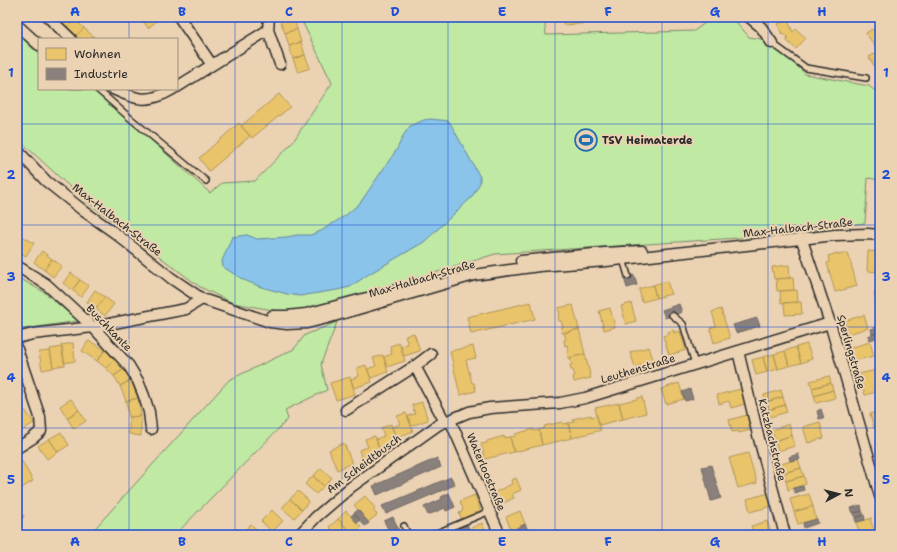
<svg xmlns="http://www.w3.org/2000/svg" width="897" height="552" viewBox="0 0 897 552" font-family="'Shantell Sans',sans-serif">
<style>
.green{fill:#c0e9a4;stroke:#768a68}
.water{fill:#8ac4ea;stroke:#64879e}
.homes{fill:#e9c46a;stroke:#b09657}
.industry{fill:#8a817c;stroke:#6e6764}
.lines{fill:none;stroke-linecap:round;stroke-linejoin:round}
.lane-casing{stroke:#2b2b2b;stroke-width:8}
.street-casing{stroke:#2b2b2b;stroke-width:13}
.lane{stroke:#ebd2b3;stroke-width:5}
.street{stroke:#ebd2b3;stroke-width:10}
.grid{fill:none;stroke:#1d4ed8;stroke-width:1;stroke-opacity:0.55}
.labels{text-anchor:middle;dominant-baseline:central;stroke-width:4;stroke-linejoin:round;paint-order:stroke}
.poi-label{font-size:11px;font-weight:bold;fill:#2b2b2b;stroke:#ebd2b3;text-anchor:start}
.street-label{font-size:11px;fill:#2b2b2b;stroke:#ebd2b3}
.neatline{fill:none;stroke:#1d4ed8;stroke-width:1.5}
.grid-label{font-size:13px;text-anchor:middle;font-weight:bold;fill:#1d4ed8}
</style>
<rect width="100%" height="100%" fill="#ebd2b3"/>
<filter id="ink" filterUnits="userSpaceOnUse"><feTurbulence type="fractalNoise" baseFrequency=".025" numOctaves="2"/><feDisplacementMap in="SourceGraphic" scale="8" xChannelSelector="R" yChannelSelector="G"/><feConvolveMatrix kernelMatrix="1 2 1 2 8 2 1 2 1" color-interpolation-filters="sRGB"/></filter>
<g filter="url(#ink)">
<path class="green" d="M300,17H544L546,35L694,31L713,17H732L749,37L774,41L805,74L869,86L880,95V180L868,178L865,223L768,236L495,254L301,315L233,303L200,287L83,199L17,138V32L32,48L39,52V89H92L111,104L210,193L222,183L255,181L292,143L332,83Z
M17,277L44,292L78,321L17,330Z
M337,322L321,364L327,390L285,410L288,419L175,535H89L229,380L294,349L305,335Z"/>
<path class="water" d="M431,119L449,121L480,177V183L472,197L424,242L369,274L350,287L337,290L300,296L287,294L261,287L244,280L223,267L222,261L232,237L247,235L257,239L287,237L297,235H310L321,231L346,215L360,203L397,149L403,136L410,126L424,120Z"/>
<path class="homes" d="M58,17H73L75,19L66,28L56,19Z
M140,17H162L148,28Z
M289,17H293L297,29L285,33L280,20Z
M556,17H596V23L563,25V18L556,19Z
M75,19L84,28L75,37L66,28Z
M788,20L792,30L793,32L796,29L806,38L796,49L786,40L788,38L784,34L782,35L778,24Z
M84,28L94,37L92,39H77L75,37Z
M297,29L301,42L289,46L285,33Z
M872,29L880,41V66L876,69L869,57L880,51L878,47L876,48L866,33Z
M301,42L305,55L293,59L289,46Z
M305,55L310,68L298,72L293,59Z
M279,94L290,107L252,138L241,126Z
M239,123L250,136L209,171L199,158Z
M17,233L22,236L17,244Z
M22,236L34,243L26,256L17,251V244Z
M42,251L52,259L44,270L34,262Z
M868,251L880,252V272L867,271Z
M837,253L838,255L848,253L857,286L835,292L827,263L829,262L828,256Z
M52,259L62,266L53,277L44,270Z
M789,265L790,278L774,279L772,267Z
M71,273L80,280L72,290L63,283Z
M793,278L794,290L777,291L776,279Z
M80,280L89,286L81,297L72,290Z
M667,281L671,294L656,298L653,285Z
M653,285L656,298L642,302L639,289Z
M95,290L105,297L96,309L87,302Z
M797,290L798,302L781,303L780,291Z
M880,291V305H878L874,293Z
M105,297L114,304L105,316L96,309Z
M531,302L535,319L471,334L467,317Z
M801,302L802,314L785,315L784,303Z
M631,303L636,321L626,324L621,306Z
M573,305L579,329L562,333L561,328L563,327L561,321H559L558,316L560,315L558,308Z
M610,308L615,327L604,330L599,311Z
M721,309L730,338L714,343L710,328L716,326L712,312Z
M864,315L868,328L848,334L844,321Z
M579,329L585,354L568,358L567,352L569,351L567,345L565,346L564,340L566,339L564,333Z
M674,330V333L680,331L686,350L669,355L663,336L669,334L668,332Z
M414,333L420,351L404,356L401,346L408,344L405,336Z
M88,341L97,345L105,350L97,361L82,351Z
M870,342L874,356L853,361L849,348Z
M73,343L75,361L64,363L61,345Z
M399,343L405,361L387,367L384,357L392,354L390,346Z
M807,344L812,359L801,363L796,347Z
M473,346L476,358L466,360L472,383H474L476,391L460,395L450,351Z
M62,347L65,365L53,367L50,349Z
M649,347L654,362L635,367L630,352Z
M796,347L801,363L789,366L785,351Z
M105,350L115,359L106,368L97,361Z
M50,351L53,368L42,370L39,352Z
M785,351L789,366L778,369L774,354Z
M585,354L591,378L574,382L573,377L575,376L573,370H571L570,365L572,364L570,358Z
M774,354L778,369L767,372L763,357Z
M383,355L388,372L371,378L367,369L376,366L373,358Z
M763,357L767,372L756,375L752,360Z
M115,359L124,369L114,376L106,368Z
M366,365L372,382L354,388L351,379L359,376L357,368Z
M124,369L131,380L120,386L114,376Z
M876,370L880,384L878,386L879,391L865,395L859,374Z
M829,376L831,383L812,388L810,381Z
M350,377L355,394L336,400L330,383Z
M131,380L138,398L126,401L120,386Z
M679,383L684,399L666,404L661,389Z
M831,383L833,390L814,396L812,388Z
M741,389L745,404L731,408L729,401L719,404L717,395Z
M781,390L783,397L766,402L764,395Z
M833,390L835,398L816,403L814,396Z
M642,397L646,413L623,419L619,403L637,399V398Z
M783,397L785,405L768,410L766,402Z
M138,398L141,416L129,417L126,401Z
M71,399L79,410L67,418L60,406Z
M422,402L428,420L411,426L408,416L415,414L412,405Z
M619,403L623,419L599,425L595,408Z
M785,405L787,412L770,417L768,410Z
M25,410L34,423L21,431L17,425V416Z
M79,410L86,421L74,429L67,418Z
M880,411V426L874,428L870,414Z
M406,413L413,431L396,438L392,427L400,424L397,416Z
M591,415V417L597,416L601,430L572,438L568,423L574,422L573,419Z
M747,415L751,430L739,433V431L732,432L729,420Z
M141,416V436L129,434V417Z
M562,422L563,424L568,423L572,438L542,445L539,430L545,428L544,426Z
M820,422L824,438L808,443L803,427Z
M391,424L397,442L379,448L376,439L384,436L381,428Z
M789,424L792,435L775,441L772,430Z
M533,429V431L539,430L542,445L514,452L510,437L516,436L515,434Z
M61,432L69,445L58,452L49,439Z
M792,435L795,446L778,451L775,441Z
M375,436L380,453L362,460L359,450L368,447L365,439Z
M504,436V438L510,437L514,452L485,459L481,444L487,443V441Z
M49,439L58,452L47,459L38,446Z
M344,443L352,463L337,470L329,450Z
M748,453L757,483L738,488L729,458Z
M20,458L33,481L17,491V460Z
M798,459L801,468L783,473L781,464Z
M321,468L332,478L324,486L313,476Z
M801,468L804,476L786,481L784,473H783Z
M313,476L324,486L316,494L305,484Z
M804,476L806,484L788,490L786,481Z
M516,478L521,490L512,494L514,498L501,504L495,492L512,484L511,480Z
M298,491L309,501L302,510L290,499Z
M769,493L772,506L750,512L747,499Z
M809,494L813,506L794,512L790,499Z
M475,495L481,512L462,520L459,513L462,512V510L463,509L460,501Z
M365,496L375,508L373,510L377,515L368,522L354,505Z
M290,499L302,510L294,518L282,508Z
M17,506L24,517L17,522Z
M813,506L816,519L798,524L794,512Z
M272,510L283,521L272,532L261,521Z
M346,511L361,527L357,532L354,530L351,533L338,519Z
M520,511L525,524L511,530L506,517Z
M872,518L870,519L876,535H861L856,523Z
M338,519L351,533L349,535H337L329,527Z
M767,521L770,530L754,535L751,526Z
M482,523L486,533L482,535H469L467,530Z
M251,524L262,535H244L242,533Z
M770,530L772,535H756Z
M814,532L815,535H802Z"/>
<path class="industry" d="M634,275L637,285L627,288L624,278Z
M679,304L682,312L665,318L662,310Z
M757,318L760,326L736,333L733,325Z
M880,326V332L872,334L871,329Z
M879,332L880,337L870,340L868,336Z
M690,389L693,399L685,401L682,392Z
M821,409L824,418L819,419L817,411Z
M798,454L800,459L790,461L789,457Z
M437,458L441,467L377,495L373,486Z
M711,465L721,498L711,501L702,467Z
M451,477L455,485L386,514L382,506Z
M803,486L804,490L795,493L793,488Z
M449,493L455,507L446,511L445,508L428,515L424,507L442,499L441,497Z
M861,505L862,511L853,513L851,508Z
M358,510L369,523L365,526L354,513Z
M862,511L864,515L855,518L854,513Z
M354,513L360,520L357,523L351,516Z
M864,515L865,520L856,522L855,518Z
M393,517L401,535H391L384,521Z
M817,519L818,523L804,528L803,523Z
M467,524L469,529L462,533L459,528Z
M525,524L528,530L519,533L517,528Z
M325,530L330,535H323L322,534Z"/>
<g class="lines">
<g class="lane-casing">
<path id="lane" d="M772,43L806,68L866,78
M97,89L130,118L206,181
M623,259L628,276
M672,315L683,324L695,364
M404,526L408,535
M432,535L490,511"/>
</g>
<g class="street-casing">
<path id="street" d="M48,17L71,39
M179,17L212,65
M269,17L268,30L280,64
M749,17L761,27L772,43
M17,25L39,45
M177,87L268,30
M113,89C138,100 148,104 173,89
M17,150L46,181L85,212L115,233L171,278L202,299L270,322L287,324L307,323L327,318L474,275L539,266L606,261L835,235L868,234L880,235
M802,240L830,323L880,496
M521,261L605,253L642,251
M17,266L46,284L93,327L129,366L138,381L144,396L149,412L151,429
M272,316H287L306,314L435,280
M17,338L33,334L93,327L186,309L202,299
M17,349L40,417L41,431L33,438L17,448
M738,351L758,435L785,535
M415,366L431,354
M346,410L415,366L445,422
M450,420L500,535
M299,535L316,517L351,487L438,425L445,422L469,412L490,408L560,403L585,398L830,323"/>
</g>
<use href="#lane" class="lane"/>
<use href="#street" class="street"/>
</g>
</g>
<path class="grid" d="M129,17V39M235,17V535M342,17V535M448,17V535M555,17V535M662,17V535M768,17V535M129,89V535M17,124H880M17,225H880M17,327H880M17,428H880"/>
<defs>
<g id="stadium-ring" transform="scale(1.15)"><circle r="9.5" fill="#ebd2b3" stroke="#1f6fb2" stroke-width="1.5"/><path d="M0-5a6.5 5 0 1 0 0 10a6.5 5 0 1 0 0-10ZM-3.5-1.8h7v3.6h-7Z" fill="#1f6fb2"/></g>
</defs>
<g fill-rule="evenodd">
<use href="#stadium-ring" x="586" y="140"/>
</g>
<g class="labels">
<g class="poi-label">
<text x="602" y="140">TSV Heimaterde</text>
</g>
<g class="street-label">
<text transform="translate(117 220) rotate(38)">Max-Halbach-Straße</text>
<text transform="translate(798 228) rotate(-6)">Max-Halbach-Straße</text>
<text transform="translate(422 279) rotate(-16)">Max-Halbach-Straße</text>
<text transform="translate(109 328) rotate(46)">Buschkante</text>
<text transform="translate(851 352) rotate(74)">Sperlingstraße</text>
<text transform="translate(638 369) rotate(-17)">Leuthenstraße</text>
<text transform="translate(772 440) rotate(76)">Katzbachstraße</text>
<text transform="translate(364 464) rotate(-37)">Am Scheidtbusch</text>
<text transform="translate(486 472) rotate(67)">Waterloostraße</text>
</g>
</g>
<rect width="897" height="552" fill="none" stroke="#ebd2b3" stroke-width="44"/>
<rect x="38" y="38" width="140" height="52" fill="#ebd2b3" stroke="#9e8f7d"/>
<rect x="46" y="48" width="20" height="12" fill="#e9c46a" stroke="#9e8f7d"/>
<text x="74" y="58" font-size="12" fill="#2b2b2b">Wohnen</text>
<rect x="46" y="68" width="20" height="12" fill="#8a817c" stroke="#9e8f7d"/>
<text x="74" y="78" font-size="12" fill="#2b2b2b">Industrie</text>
<g transform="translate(839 494) rotate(83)" stroke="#ebd2b3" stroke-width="3" paint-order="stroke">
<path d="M0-3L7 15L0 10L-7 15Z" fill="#2b2b2b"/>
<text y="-6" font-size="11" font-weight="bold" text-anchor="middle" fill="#2b2b2b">N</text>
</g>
<rect x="22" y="22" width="853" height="508" class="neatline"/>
<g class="grid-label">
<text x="75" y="16">A</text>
<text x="182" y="16">B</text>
<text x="289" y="16">C</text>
<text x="395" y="16">D</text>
<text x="502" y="16">E</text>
<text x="608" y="16">F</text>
<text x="715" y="16">G</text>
<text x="822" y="16">H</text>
<text x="11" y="77">1</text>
<text x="886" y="77">1</text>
<text x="11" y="179">2</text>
<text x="886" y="179">2</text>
<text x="11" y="281">3</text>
<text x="886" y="281">3</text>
<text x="11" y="382">4</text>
<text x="886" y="382">4</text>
<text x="11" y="484">5</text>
<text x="886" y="484">5</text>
<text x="75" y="546">A</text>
<text x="182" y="546">B</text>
<text x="289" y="546">C</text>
<text x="395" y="546">D</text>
<text x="502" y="546">E</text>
<text x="608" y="546">F</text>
<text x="715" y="546">G</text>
<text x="822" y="546">H</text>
</g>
</svg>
